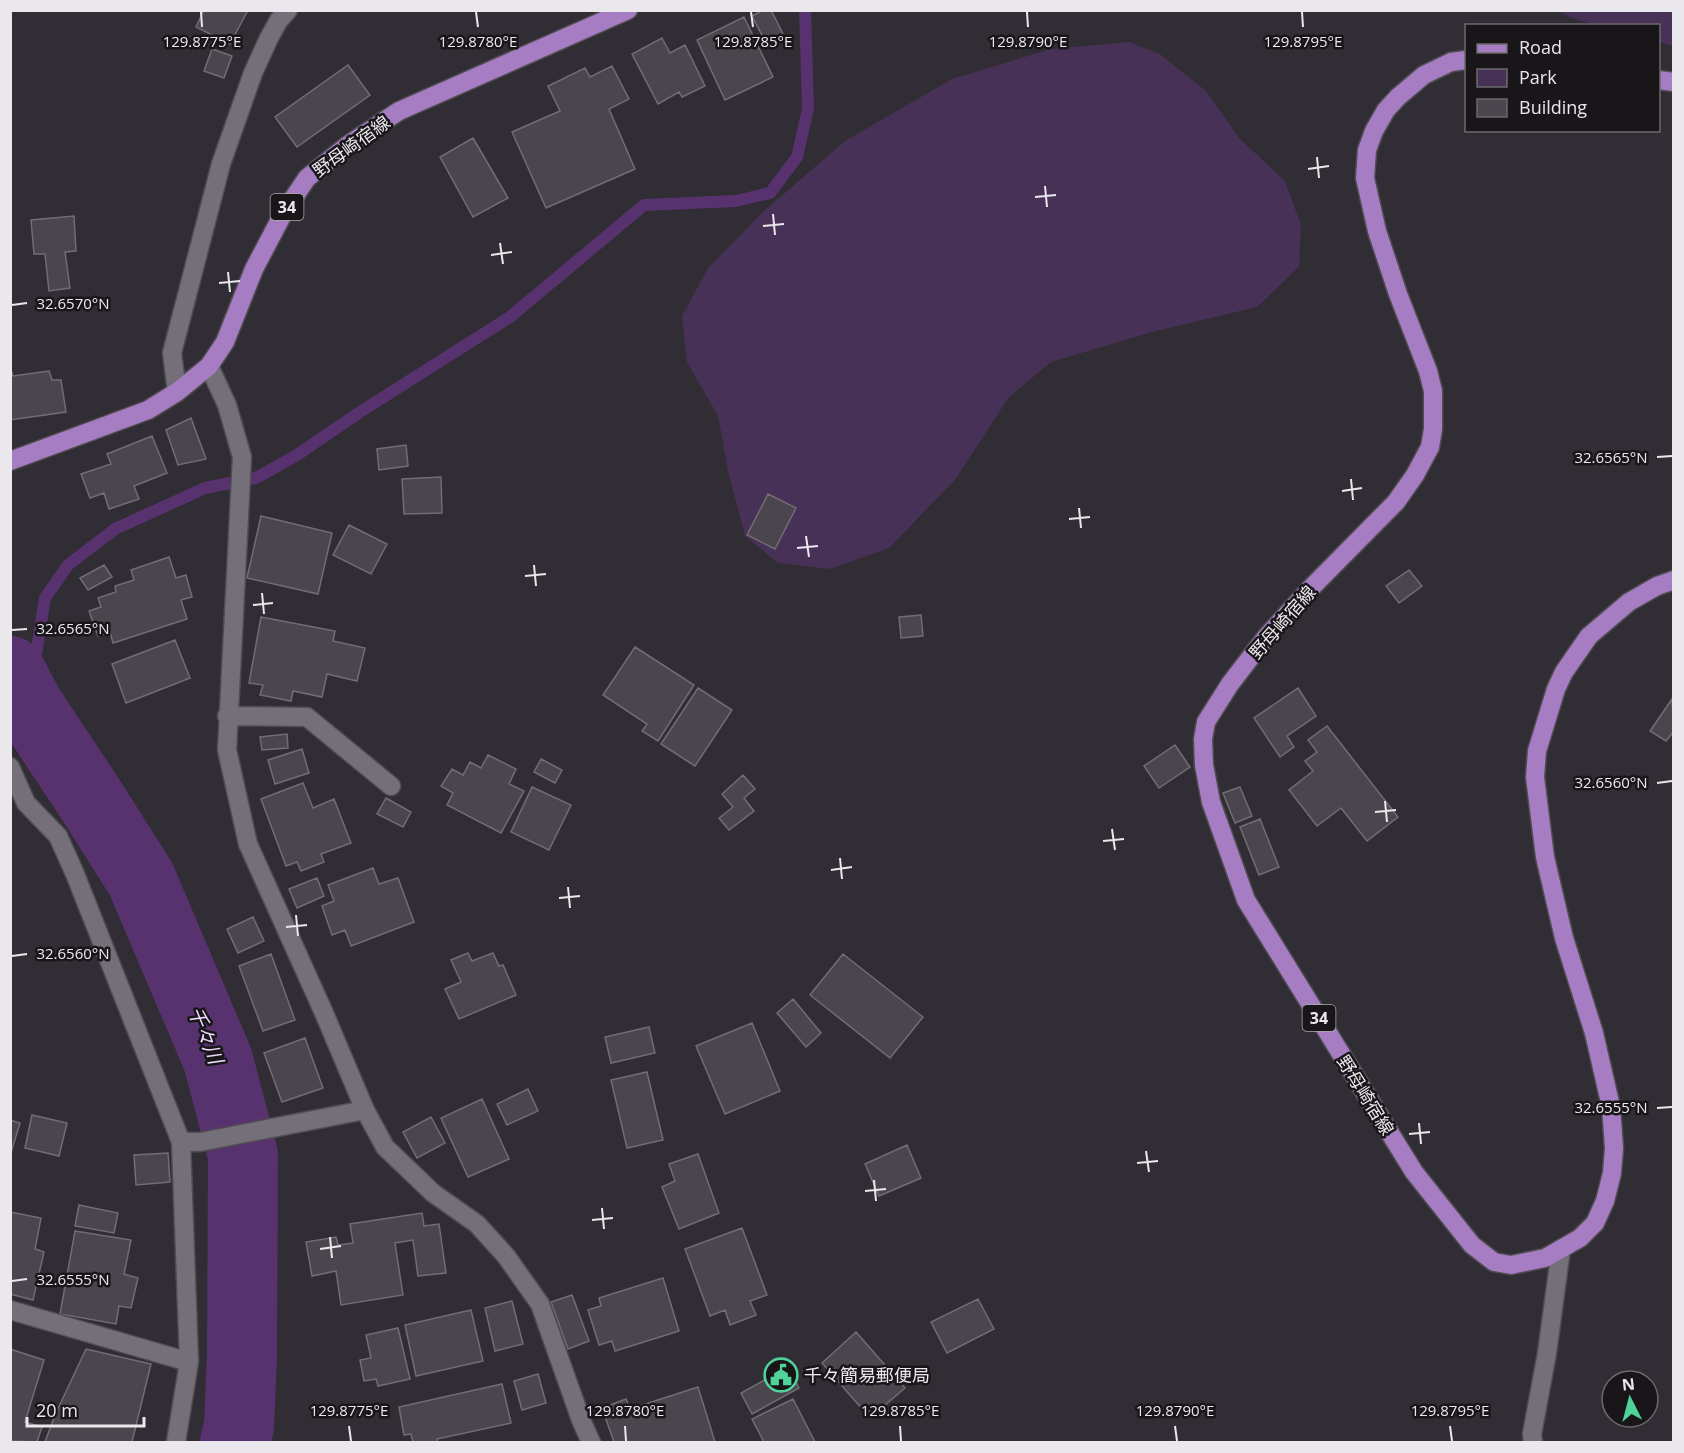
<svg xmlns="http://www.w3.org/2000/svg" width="1684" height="1453" viewBox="0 0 1684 1453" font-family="'Open Sans','Noto Sans JP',sans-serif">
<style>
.green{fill:#473156}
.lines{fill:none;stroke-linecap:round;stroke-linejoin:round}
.stream{stroke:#58326f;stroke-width:12}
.river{stroke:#58326f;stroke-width:70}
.building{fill:#4b464e;stroke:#726d75;stroke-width:1.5}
.minor-casing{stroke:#504c52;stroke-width:21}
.major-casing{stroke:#504c52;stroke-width:21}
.minor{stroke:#746f78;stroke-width:18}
.major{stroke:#a67dc2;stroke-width:18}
.ticks{fill:none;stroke:#ebe8ed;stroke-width:2}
.labels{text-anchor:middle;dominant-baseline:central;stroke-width:5;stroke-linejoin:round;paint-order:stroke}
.shield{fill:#181619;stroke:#aca9ad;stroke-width:1.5}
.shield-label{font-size:16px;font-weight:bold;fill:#ebe8ed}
.street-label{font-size:18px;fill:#ebe8ed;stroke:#181619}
.poi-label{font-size:18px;fill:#ebe8ed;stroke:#181619;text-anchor:start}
.water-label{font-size:20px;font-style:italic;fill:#eed8fe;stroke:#181619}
.ticks-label{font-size:15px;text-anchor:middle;fill:#ebe8ed;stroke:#181619;stroke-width:5;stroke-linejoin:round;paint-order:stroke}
</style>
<rect width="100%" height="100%" fill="#312d34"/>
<path class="green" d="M1557,11H1673V46L1659,42L1658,26L1598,25L1577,20Z
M1129,42L1160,54L1206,91L1240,139L1285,181L1301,225L1299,267L1257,307L1152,332L1051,362L1009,397L955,480L889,548L830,569L778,563L745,536L728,471L718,416L687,362L682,316L708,268L764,211L845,141L952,79L1051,49Z"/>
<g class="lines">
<path class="stream" d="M28,705L45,598L68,565L115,529L205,488L256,478L297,455L360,412L510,317L644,205L736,201L770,193L797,157L808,109L805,10"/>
<path class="river" d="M10,671L28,705L91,800L141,879L218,1060L243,1155L242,1354L239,1426L235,1442"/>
</g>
<path class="building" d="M204,10H248L230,44L196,27Z
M763,10H771L783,34L766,43L752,16Z
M744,17L773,77L725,100L697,40Z
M662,38L670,53L685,45L705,86L682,97L679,92L658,104L632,54Z
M212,49L232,56L224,78L204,71Z
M348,65L370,95L297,147L275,117Z
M612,66L629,99L609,109L635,169L546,208L512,132L560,111L548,86L585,68L590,77Z
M473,138L508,198L473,217L440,157Z
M74,216L76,251L65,252L70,288L49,291L45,254H34L31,220Z
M10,366L13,376L49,371L52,380H61L66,412L10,420Z
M191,418L206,459L178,465L166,430Z
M152,436L167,473L134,486L139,499L109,509L104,493L90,498L81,474L111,464L107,454Z
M406,445L408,466L379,470L377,449Z
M441,477L442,513L404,514L402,479Z
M768,494L796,508L775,549L747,535Z
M261,516L332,533L318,594L247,578Z
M349,525L387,544L371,574L333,555Z
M169,557L176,578L186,575L192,597L181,600L187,619L113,643L110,632L98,636L89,611L101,607L98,598L116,592L115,586L134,580L131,570Z
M104,565L112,577L88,590L80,578Z
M1409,570L1422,586L1399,603L1386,586Z
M921,615L923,636L901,638L899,617Z
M261,617L335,631L333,641L365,648L357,681L327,674L322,697L293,691L291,701L260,695L263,685L249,683Z
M175,640L190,678L126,703L112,664Z
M635,647L694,685L658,741L642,731L647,724L603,695Z
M698,688L732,710L695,766L661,744Z
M1298,688L1316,716L1287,736L1294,747L1280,757L1254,718Z
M1672,699L1674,731L1666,741L1650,731Z
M1327,726L1398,817L1367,841L1341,808L1317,826L1289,790L1313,771L1305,761L1317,752L1308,740Z
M287,734L288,748L262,750L260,737Z
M1175,745L1190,767L1159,788L1144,766Z
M302,749L309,773L275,784L268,760Z
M488,755L516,769L509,784L524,791L501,833L447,805L453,793L441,786L452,769L463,775L470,762L481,768Z
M541,759L562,770L555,783L534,772Z
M743,775L755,789L744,798L754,811L729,830L719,818L733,807L722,794Z
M303,783L313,808L334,799L351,843L321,854L324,862L301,871L297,862L286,866L261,799Z
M532,787L571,805L549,850L511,832Z
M1240,787L1252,816L1235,823L1223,793Z
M386,798L411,812L403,827L377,814Z
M1260,819L1279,867L1259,875L1240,827Z
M373,868L379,884L398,878L414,922L351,946L345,930L332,935L322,906L334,901L328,885Z
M317,878L324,896L297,908L289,889Z
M253,917L264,941L238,953L227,929Z
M468,953L472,961L493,953L499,966L503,965L516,995L459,1019L445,989L461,982L451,960Z
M271,954L295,1020L263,1031L239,966Z
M843,954L923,1017L890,1058L810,995Z
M793,999L821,1033L806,1047L777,1013Z
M752,1023L780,1091L725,1114L696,1046Z
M649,1027L655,1053L611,1063L605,1037Z
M305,1038L323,1088L282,1102L264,1053Z
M647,1072L663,1140L627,1148L611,1080Z
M528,1089L538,1111L507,1125L497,1104Z
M482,1099L509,1159L468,1177L441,1118Z
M32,1115L67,1123L59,1156L25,1148Z
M431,1117L445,1143L417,1158L403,1132Z
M10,1120L20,1123L10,1156Z
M907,1145L921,1178L879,1196L865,1164Z
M168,1153L170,1182L136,1185L134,1155Z
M698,1154L719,1213L679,1229L662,1187L675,1181L669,1164Z
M79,1205L118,1213L114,1233L75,1226Z
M10,1212L41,1218L35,1249L44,1252L33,1300L10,1294Z
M422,1213L424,1226L439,1224L446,1273L418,1276L413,1240L395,1243L403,1295L341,1305L336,1271L312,1276L306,1242L336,1237L338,1245L353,1243L350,1224Z
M742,1228L767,1295L750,1301L756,1315L730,1325L725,1310L710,1316L685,1249Z
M75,1231L131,1240L124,1274L138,1278L131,1308L119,1306L116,1324L60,1314Z
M663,1278L679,1331L615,1351L612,1341L599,1345L588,1310L601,1306L599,1298Z
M572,1295L589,1341L568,1349L551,1302Z
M978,1299L994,1329L947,1353L931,1322Z
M512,1301L523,1344L495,1351L485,1308Z
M471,1310L483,1361L416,1376L405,1325Z
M398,1328L410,1379L378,1386L376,1379L364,1381L360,1360L371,1358L366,1335Z
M856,1332L905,1388L870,1418L822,1363Z
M10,1349L44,1360L25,1422L42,1427L37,1442L10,1441Z
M86,1349L151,1364L132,1442H45L55,1415Z
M788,1367L799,1388L752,1414L741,1393Z
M538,1374L546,1403L522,1410L514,1381Z
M502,1384L511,1423L437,1439V1442H413L411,1434L404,1435L399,1407Z
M698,1387L715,1442H614L602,1408L626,1399L630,1409Z
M793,1399L815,1442H764L752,1419Z"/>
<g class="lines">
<g class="minor-casing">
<path id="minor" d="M209,366L227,405L242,457L227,750L248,844L324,1013L365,1110L385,1147L433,1193L477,1224L506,1256L540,1304L581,1420L591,1442
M177,392L172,353L221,164L253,73L269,38L279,20L288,10
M227,716L307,717L391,786
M10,767L26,803L58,836L75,874L181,1142
M10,1310L189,1362
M176,1442L189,1362L181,1142H200L365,1110
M1533,1442L1532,1434L1547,1353L1561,1249"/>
</g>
<g class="major-casing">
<path id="major" d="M1466,60L1451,62L1424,75L1398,97L1386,110L1374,131L1367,150L1365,178L1377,231L1398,294L1428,371L1433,391V429L1430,447L1415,475L1396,502L1310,589L1267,636L1230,684L1206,722L1203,739L1204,765L1211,802L1246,900L1414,1172L1472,1245L1494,1262L1511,1265L1545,1258L1580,1238L1595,1223L1605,1201L1612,1173L1614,1148L1611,1107L1594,1033L1564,938L1545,857L1535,777L1537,751L1556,689L1564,672L1589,636L1629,602L1657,586L1674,580
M1658,80L1674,82
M10,461L148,410L177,392L209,366L225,342L254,269L284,212L307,178L348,145L399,111L628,10"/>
</g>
<use href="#minor" class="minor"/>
<use href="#major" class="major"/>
</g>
<path class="ticks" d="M201,12L202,27M476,12L478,27M751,12L753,27M1027,12L1028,27M1302,12L1303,27M1317,157L1319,178M1308,169L1329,166M1045,186L1047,207M1035,197L1056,195M773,214L775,235M763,226L784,224M500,243L503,264M491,255L512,252M228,272L230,292M219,283L240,281M12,305L27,303M1657,457L1672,456M1351,479L1353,500M1342,491L1362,488M1079,508L1081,528M1069,519L1090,517M806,536L809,557M797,548L818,546M534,565L536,586M525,576L546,574M262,593L264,614M253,605L273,603M12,630L27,629M1657,783L1672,781M1385,801L1387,822M1375,812L1396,810M1112,829L1115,850M1103,841L1124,839M840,858L842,879M831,870L852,867M568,887L570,908M559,898L580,896M296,915L298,936M286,927L307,925M12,956L27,954M1657,1108L1672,1107M1419,1123L1421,1144M1409,1134L1430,1132M1146,1151L1149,1172M1137,1163L1158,1161M874,1180L876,1201M865,1191L886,1189M602,1208L604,1229M592,1220L613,1218M330,1237L332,1258M320,1249L341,1246M12,1281L27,1279M349,1426L351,1441M625,1426L626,1441M900,1426L901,1441M1175,1426L1177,1441M1450,1426L1452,1441"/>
<defs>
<g id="civic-ring" transform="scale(1.725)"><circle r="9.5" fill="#181619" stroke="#4fd399" stroke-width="1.5"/><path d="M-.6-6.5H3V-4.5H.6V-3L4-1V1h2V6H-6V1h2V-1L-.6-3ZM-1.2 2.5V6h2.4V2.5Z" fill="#4fd399"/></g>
</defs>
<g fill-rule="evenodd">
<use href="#civic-ring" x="781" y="1375"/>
</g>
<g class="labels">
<g class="shield">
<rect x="270.5" y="194" width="33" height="26" rx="4.5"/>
<rect x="1302.5" y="1005" width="33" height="26" rx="4.5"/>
</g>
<g class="shield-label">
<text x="287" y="207">34</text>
<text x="1319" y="1018">34</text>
</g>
<g class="street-label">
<text transform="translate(351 146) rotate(-36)">野母崎宿線</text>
<text transform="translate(1282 622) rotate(-49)">野母崎宿線</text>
<text transform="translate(1366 1095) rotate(58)">野母崎宿線</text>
</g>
<g class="poi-label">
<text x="804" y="1375">千々簡易郵便局</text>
</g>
<g class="water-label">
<text transform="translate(206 1035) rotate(68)">千々川</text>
</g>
</g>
<g class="ticks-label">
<text x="202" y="47">129.8775°E</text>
<text x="478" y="47">129.8780°E</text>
<text x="753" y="47">129.8785°E</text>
<text x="1028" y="47">129.8790°E</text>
<text x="1303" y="47">129.8795°E</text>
<text x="73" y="309">32.6570°N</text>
<text x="1611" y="463">32.6565°N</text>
<text x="73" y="634">32.6565°N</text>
<text x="1611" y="788">32.6560°N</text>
<text x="73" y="959">32.6560°N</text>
<text x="1611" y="1113">32.6555°N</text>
<text x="73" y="1285">32.6555°N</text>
<text x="349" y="1416">129.8775°E</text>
<text x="625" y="1416">129.8780°E</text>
<text x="900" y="1416">129.8785°E</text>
<text x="1175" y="1416">129.8790°E</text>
<text x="1450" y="1416">129.8795°E</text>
</g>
<rect width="1684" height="1453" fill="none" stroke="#ebe8ed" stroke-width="24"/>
<rect x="1465" y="24" width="195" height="108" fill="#181619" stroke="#6c6a6e" stroke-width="1.5"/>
<rect x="1477" y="44" width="30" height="9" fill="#a67dc2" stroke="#6c6a6e" stroke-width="1.5"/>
<text x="1519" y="54" font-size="18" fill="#ebe8ed">Road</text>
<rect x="1477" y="69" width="30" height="18" fill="#473156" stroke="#6c6a6e" stroke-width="1.5"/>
<text x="1519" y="84" font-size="18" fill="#ebe8ed">Park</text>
<rect x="1477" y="99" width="30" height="18" fill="#4b464e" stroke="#6c6a6e" stroke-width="1.5"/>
<text x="1519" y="114" font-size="18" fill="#ebe8ed">Building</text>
<g transform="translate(1630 1399) rotate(354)"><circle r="28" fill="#181619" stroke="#6c6a6e" stroke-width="1.5"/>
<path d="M0-4.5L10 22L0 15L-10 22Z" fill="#4fd399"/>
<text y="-9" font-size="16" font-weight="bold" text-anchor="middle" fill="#ebe8ed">N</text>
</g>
<path d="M27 1417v9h117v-9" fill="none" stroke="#ebe8ed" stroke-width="3"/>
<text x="36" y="1417" font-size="18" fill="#ebe8ed" stroke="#181619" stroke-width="4.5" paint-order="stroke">20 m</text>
</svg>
